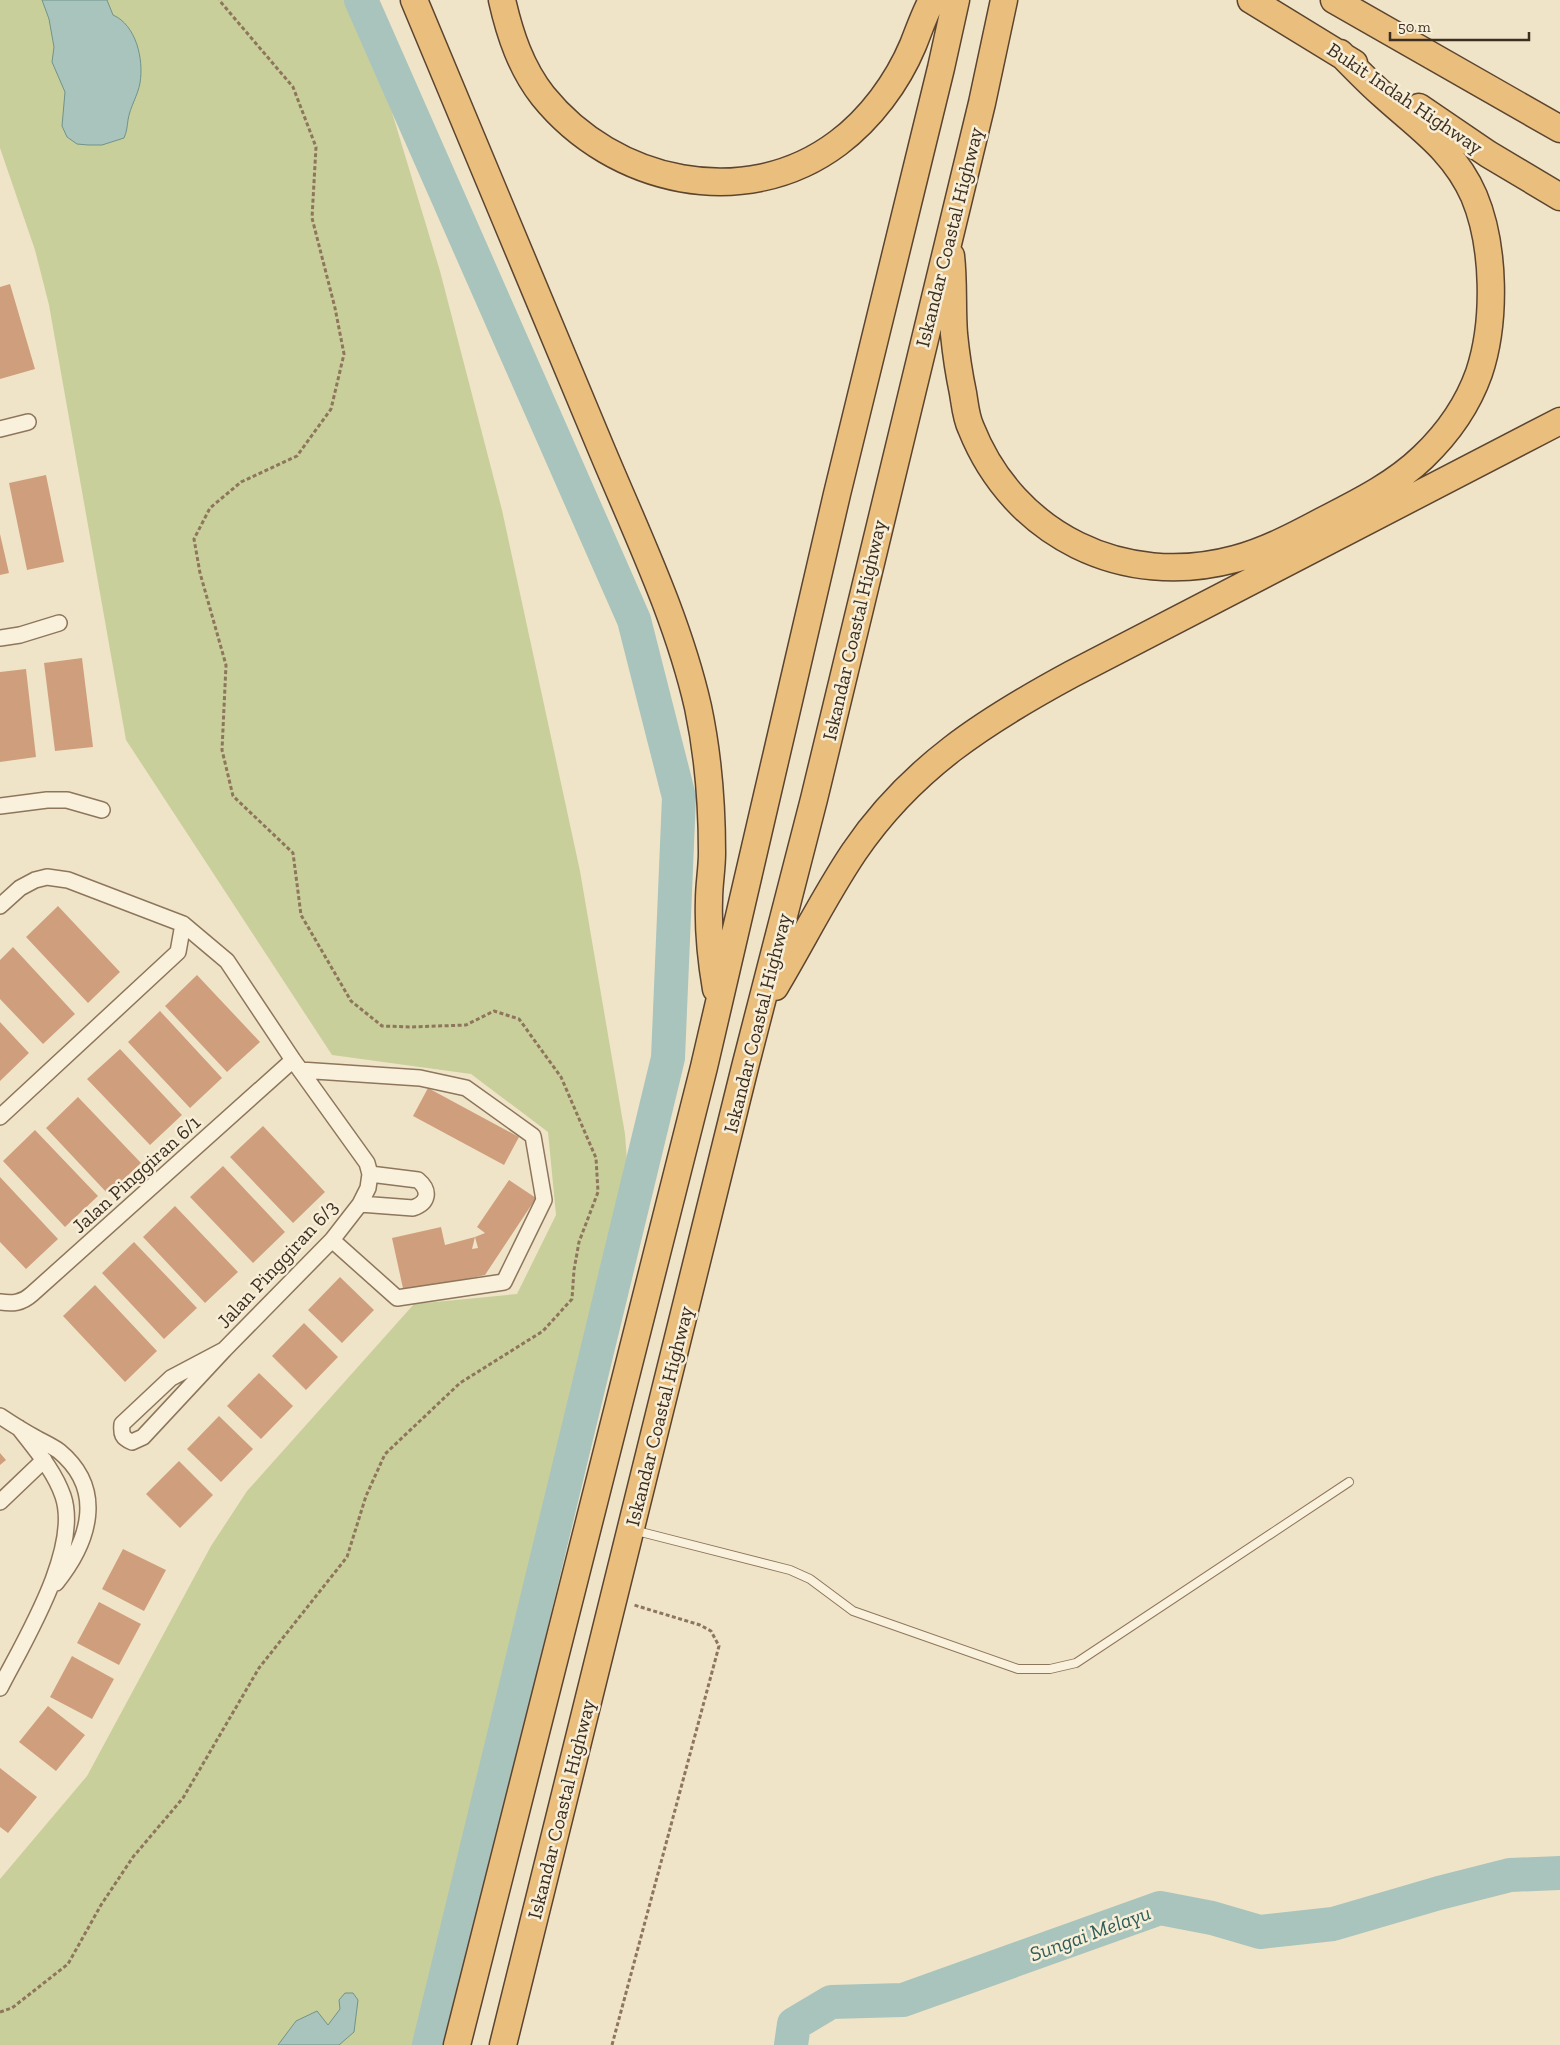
<svg xmlns="http://www.w3.org/2000/svg" width="1560" height="2045" viewBox="0 0 1560 2045" font-family="'Zilla Slab',serif">
<style>
.green{fill:#c9cf9b}
.water{fill:#a9c4bc;stroke:#6f938a}
.lines{fill:none;stroke-linecap:round;stroke-linejoin:round}
.river{stroke:#a9c4bc;stroke-width:34}
.building{fill:#cf9f7d}
.service-casing{stroke:#8d765c;stroke-width:10}
.minor-casing{stroke:#8d765c;stroke-width:18}
.trunk-casing{stroke:#5b4430;stroke-width:29}
.path{stroke:#8d765c;stroke-width:3;stroke-dasharray:4 2.5;stroke-linecap:butt}
.service{stroke:#faf1dc;stroke-width:8}
.minor{stroke:#faf1dc;stroke-width:15}
.trunk{stroke:#eabe7c;stroke-width:26}
.labels{text-anchor:middle;dominant-baseline:central;stroke-width:5;stroke-linejoin:round;paint-order:stroke}
.street-label{font-size:20px;fill:#3d2e20;stroke:#f7eed8}
.water-label{font-size:21px;font-style:italic;fill:#2f5d5a;stroke:#f7eed8}
</style>
<rect width="100%" height="100%" fill="#f0e4c8"/>
<path class="green" d="M0,0H358L440,271L502,510L580,871L625,1134L627,1161V1185L609,1284L416,2045H0V1879L87,1776L211,1546L247,1491L414,1304L517,1294L556,1215L548,1132L471,1074L332,1055L126,740L49,305L35,250L0,148Z"/>
<path class="water" d="M42,0H107L113,15C136,25 144,59 140,83C138,95 130,107 128,120C127,127 127,131 124,138L102,145H88L77,144L67,137L62,126L65,92L52,62L54,47L49,19Z
M345,1993H353L358,2000L354,2032L339,2045H278L296,2021L317,2011L328,2025L340,2009L339,2000Z"/>
<g class="lines">
<path class="river" d="M361,0L634,620L679,797L668,1058L429,2045
M791,2045L794,2024L831,2002L903,2000L1160,1908L1212,1918L1260,1932L1333,1924L1439,1893L1510,1875L1560,1873"/>
</g>
<path class="building" d="M10,284L35,369L0,379V287Z
M46,475L64,562L27,570L9,483Z
M0,534L9,573L0,575Z
M82,658L93,747L55,751L44,663Z
M26,669L36,757L0,762V672Z
M58,906L120,972L88,1003L26,937Z
M13,947L75,1014L43,1044L0,999V960Z
M197,975L260,1042L227,1072L165,1006Z
M160,1011L222,1078L190,1108L128,1042Z
M0,1022L29,1053L0,1081Z
M120,1049L182,1115L150,1145L87,1079Z
M428,1088L519,1137L504,1165L413,1116Z
M78,1097L141,1163L108,1194L46,1128Z
M263,1126L325,1192L293,1223L230,1157Z
M35,1130L98,1196L65,1227L3,1161Z
M223,1166L285,1232L253,1263L190,1197Z
M0,1177L58,1239L26,1269L0,1242Z
M509,1180L536,1198L485,1275L404,1293L392,1238L441,1227L445,1245L475,1237L472,1249L478,1248L475,1237L485,1233L477,1227Z
M175,1206L238,1272L205,1303L143,1237Z
M134,1242L197,1308L164,1339L102,1273Z
M340,1277L374,1310L342,1343L308,1310Z
M95,1285L157,1351L125,1382L63,1316Z
M304,1323L338,1357L306,1390L272,1356Z
M259,1373L293,1406L261,1439L227,1406Z
M219,1416L253,1449L221,1482L187,1449Z
M0,1453L6,1460L0,1465Z
M179,1461L213,1495L180,1528L146,1494Z
M123,1549L166,1570L144,1611L102,1589Z
M99,1602L141,1624L119,1665L77,1643Z
M72,1656L114,1679L92,1719L50,1697Z
M48,1706L85,1735L56,1771L19,1742Z
M0,1768L37,1797L8,1833L0,1827Z"/>
<g class="lines">
<g class="service-casing">
<path id="service" d="M633,1530L790,1570L810,1579L853,1611L1018,1669H1050L1076,1663L1349,1482"/>
</g>
<g class="minor-casing">
<path id="minor" d="M0,429L28,422
M0,638L20,635L59,623
M0,806L47,800H67L102,810
M0,906L20,888L35,880L47,877L68,880L183,924L227,961L293,1060L367,1163L370,1174L368,1188L360,1204L332,1240L224,1350L143,1437L132,1442C122,1438 121,1434 122,1424L171,1378L224,1350
M300,1070L420,1078L466,1088L533,1136L544,1200L504,1282L397,1298L332,1240
M0,1117L178,952L183,924
M360,1204L413,1208C428,1203 431,1191 418,1180L370,1174
M0,1302C13,1304 22,1303 32,1294L293,1060
M0,1416C12,1424 23,1431 36,1438C43,1442 52,1446 59,1451C106,1490 89,1542 56,1583
M0,1502L44,1460
M0,1688C24,1641 81,1549 63,1496C54,1470 35,1449 19,1428"/>
</g>
<g class="trunk-casing">
<path id="trunk" d="M414,0C475,147 537,294 598,441C634,528 677,615 698,707C708,754 712,804 712,853C712,869 709,884 709,900C708,930 711,960 716,989
M502,0C510,35 521,68 543,96C613,183 745,213 838,143C870,119 897,83 913,45C919,30 924,15 932,0
M1251,0L1354,63
M1334,0L1560,129
M1419,107L1488,154L1560,197
M951,256C954,282 952,308 954,334C956,354 959,374 963,393C965,405 966,418 971,428C1014,536 1124,589 1235,559C1265,551 1294,536 1322,521C1357,503 1394,485 1423,457C1447,434 1468,404 1479,373C1496,322 1495,246 1474,196C1454,150 1418,127 1383,95C1368,82 1354,67 1340,53
M775,987C802,942 825,895 854,852C911,768 985,721 1072,674L1560,421
M457,2045L704,1067L837,494L941,68L956,0
M503,2045L745,1067L814,799L982,103L1004,0"/>
</g>
<path class="path" d="M0,2012L12,2008L68,1964L101,1905L133,1857L183,1798L259,1668L347,1557L366,1496L385,1454L460,1383L543,1331L572,1299L574,1270L579,1242L598,1192L596,1158L561,1077L519,1019L494,1011L466,1025L411,1027L382,1026L351,1001L301,915L293,853L233,796L222,750L226,665L200,573L194,539L210,508L241,482L297,456L331,409L344,354L335,308L312,218L316,147L293,87L219,0
M612,2045L719,1646L711,1631L700,1625L634,1605"/>
<use href="#service" class="service"/>
<use href="#minor" class="minor"/>
<use href="#trunk" class="trunk"/>
</g>
<g class="labels">
<g class="street-label">
<text transform="translate(1405 98) rotate(34)">Bukit Indah Highway</text>
<text transform="translate(949 237) rotate(-76)">Iskandar Coastal Highway</text>
<text transform="translate(854 630) rotate(-77)">Iskandar Coastal Highway</text>
<text transform="translate(757 1023) rotate(-76)">Iskandar Coastal Highway</text>
<text transform="translate(136 1174) rotate(-42)">Jalan Pinggiran 6/1</text>
<text transform="translate(277 1264) rotate(-47)">Jalan Pinggiran 6/3</text>
<text transform="translate(659 1416) rotate(-76)">Iskandar Coastal Highway</text>
<text transform="translate(561 1809) rotate(-76)">Iskandar Coastal Highway</text>
</g>
<g class="water-label">
<text transform="translate(1090 1933) rotate(-20)">Sungai Melayu</text>
</g>
</g>
<path d="M1390 32v8h139v-8" fill="none" stroke="#3d2e20" stroke-width="2.5"/>
<text x="1398" y="32" font-size="15" fill="#3d2e20" stroke="#f7eed8" stroke-width="4" paint-order="stroke">50 m</text>
</svg>
